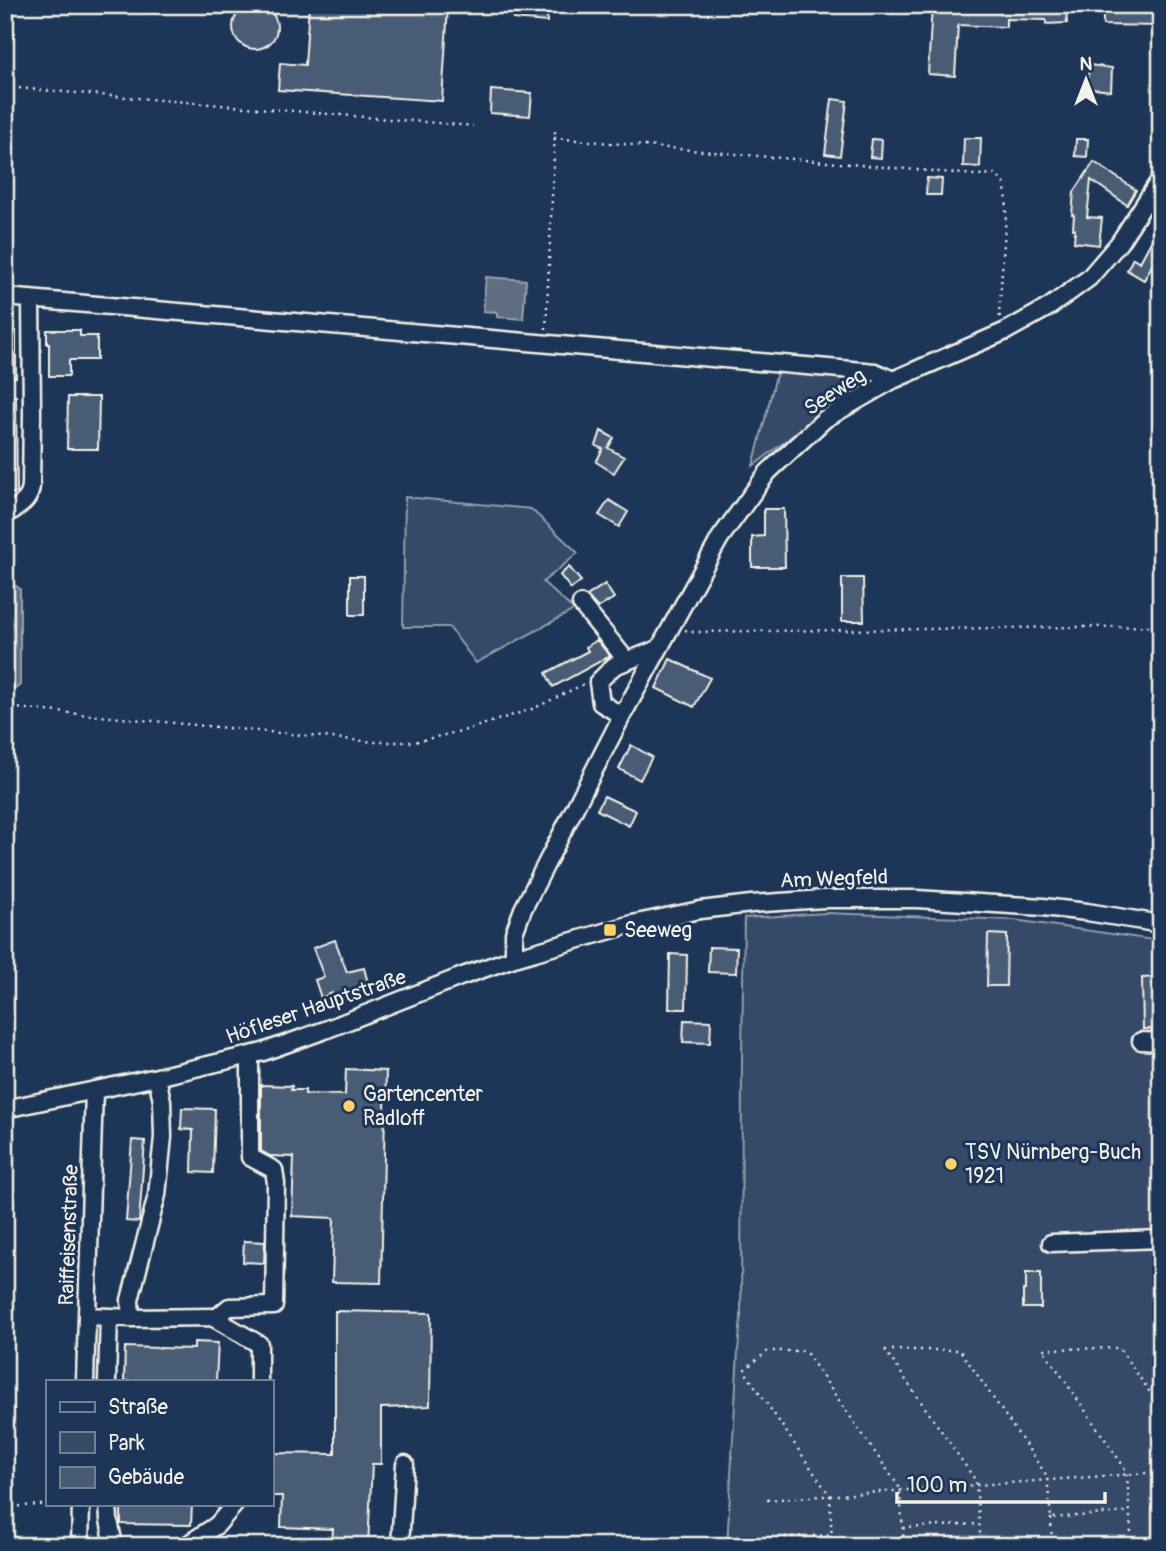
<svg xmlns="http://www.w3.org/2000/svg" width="1166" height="1551" viewBox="0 0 1166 1551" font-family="Pangolin,sans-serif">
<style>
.green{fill:#354a67;stroke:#949ea8;stroke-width:2}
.water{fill:#5e6d82;stroke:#9aa2ab;stroke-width:2}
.building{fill:#485b74;stroke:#f4f1e8;stroke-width:2}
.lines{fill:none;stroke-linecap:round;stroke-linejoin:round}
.minor-casing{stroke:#f4f1e8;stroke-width:21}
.path{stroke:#f4f1e8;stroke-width:2.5;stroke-dasharray:2 5;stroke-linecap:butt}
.minor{stroke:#1d3557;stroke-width:16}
.poi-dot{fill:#ffd166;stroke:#1d3557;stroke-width:2.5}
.labels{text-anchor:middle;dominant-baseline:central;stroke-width:6;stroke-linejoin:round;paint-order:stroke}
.street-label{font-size:21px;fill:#f4f1e8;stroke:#1d3557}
.poi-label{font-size:21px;fill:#f4f1e8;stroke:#1d3557;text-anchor:start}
</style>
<rect width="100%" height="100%" fill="#1d3557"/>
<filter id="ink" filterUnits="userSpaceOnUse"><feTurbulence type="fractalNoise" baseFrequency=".0143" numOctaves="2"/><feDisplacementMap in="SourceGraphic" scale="14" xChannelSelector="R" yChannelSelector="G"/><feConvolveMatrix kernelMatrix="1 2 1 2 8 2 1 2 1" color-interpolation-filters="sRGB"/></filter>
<g filter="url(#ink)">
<path class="green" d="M778,368L869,377L753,466Z
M405,497L531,509L578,553L543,582L574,610L476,663L449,627H403Z
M826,913L1014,920L1161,941V1546H727L738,1350L741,1318L742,1055L744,918Z"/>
<path class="water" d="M486,277L526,280L523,319L497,317V312L483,311Z
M5,586H16L20,589V685L17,688H5Z"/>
<path class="building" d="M233 27a22 22 0 1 1 44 0a22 22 0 1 1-44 0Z
M309,5H425L448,7L442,101L278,90L280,63L305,65Z
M514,5H548L547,22L513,19Z
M932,5H1046V7H1066L1067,23L1046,24V20L1006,19V27L958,25L955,76L928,74Z
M1103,6L1161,7V26L1103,25Z
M1089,65L1112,68L1111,91L1087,88Z
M491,90L532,93L530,116L490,113Z
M832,99L847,101L840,156L825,154Z
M964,138H981L980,167L963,166Z
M872,139L882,140L881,158L870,157Z
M1076,139H1088L1087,157L1075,156Z
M1094,162L1136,190L1127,205L1091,180L1087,217L1102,218L1099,245L1074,242L1075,229H1073L1074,215H1072L1074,192Z
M927,178L942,179L941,195H926Z
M1161,223V249L1144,280L1127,270L1133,258L1140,262Z
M47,330H80V336H97V360H69V376H49V344H47Z
M5,331H16V377H5Z
M5,396H16L17,493H5Z
M68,397H99L98,449H67Z
M601,431L614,438L608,448L624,457L614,473L596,462L603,449L596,446Z
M609,500L628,512L619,527L599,515Z
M764,509H784L785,567H752V537L764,536Z
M569,567L581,581L571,589L560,575Z
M350,576H364V615H350Z
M842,578H863L864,621H842Z
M605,584L614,598L598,608L587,596Z
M597,640L610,656L553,687L546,673L588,651L586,647Z
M670,659L710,678L694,707L656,688Z
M631,745L652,757L640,780L619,769Z
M604,796L636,811L629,826L597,810Z
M988,934L1007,935L1006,986H987Z
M335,940L347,972L364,968L371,994L358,997L356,991L335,1000L332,993L321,998L315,980L324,977L313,948Z
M709,947L737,948L736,973L708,972Z
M670,954L687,955L686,1009H669Z
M1161,977V1029H1143L1142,978Z
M684,1020L711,1021L710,1043L683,1042Z
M346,1069L386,1071L381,1283L332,1282L334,1218L292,1216L294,1157L270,1156L261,1151V1085L292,1086L291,1090H305V1094L345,1095Z
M182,1108L215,1109L213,1173L192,1172L193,1130L181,1129Z
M132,1140L145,1141L139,1222L126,1221Z
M244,1241L265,1242L264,1263L243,1262Z
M1026,1273H1041V1308H1023V1290H1026Z
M335,1311L431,1313L430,1406L381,1408V1464H372L368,1546H332L333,1529L281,1527L282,1496H271V1453L335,1454Z
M194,1342L218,1343L216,1381H124L125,1347L194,1349Z
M121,1504H192L191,1525L121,1524Z"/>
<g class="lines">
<g class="minor-casing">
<path id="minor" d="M5,297L875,372L893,380
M12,511C22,504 30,499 31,486L32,415L31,299
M581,604L627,661
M622,716L601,703L598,682L614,666L658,649
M514,958V933L523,909L622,716L720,538L768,472L825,419L893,380L1006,331L1049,307L1089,278L1119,243L1161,178
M1141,1041L1161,1042
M5,1109L157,1077L263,1052L325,1030L460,977L514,958L632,924L700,910L751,904L824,899H917L1043,907L1087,912L1161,924
M1051,1243L1161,1239
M88,1316L131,1318L212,1317L259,1344V1381
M131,1318L130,1300L157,1195L163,1137L162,1101L157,1077
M215,1319L229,1307L274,1306L276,1183L274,1170L250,1157V1056
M85,1381L94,1090
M107,1381L109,1317
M108,1504L109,1520L114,1546
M80,1546L81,1504
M185,1546L217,1525L235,1504
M400,1546L405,1464"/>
</g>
<path class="path" d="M5,87L473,126
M554,138L975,175L995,174L1004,183L1007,200L999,314L1001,319
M546,329L555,131
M685,630L691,632L1161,626
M5,707L375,742H414L466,730L535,708L584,684
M885,1350H960L1047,1476L1051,1518L1129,1512
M885,1350L976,1481L981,1546
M767,1500L1161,1472
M5,1507L57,1504
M1051,1518L1052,1546
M903,1528L979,1524
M766,1546L765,1538L832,1535
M832,1546L830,1496L744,1370L768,1351H805L899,1487L900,1492L904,1546
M1132,1546L1127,1475L1124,1467L1043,1349L1119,1348L1161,1408"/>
<use href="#minor" class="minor"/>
</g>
</g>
<g class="poi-dot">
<rect x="603" y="923" width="14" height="14" rx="3.5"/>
<circle cx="349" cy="1106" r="7"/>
<circle cx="951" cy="1164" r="7"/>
</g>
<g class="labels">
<g class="street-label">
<text transform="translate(835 392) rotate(-33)">Seeweg</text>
<text transform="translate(834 879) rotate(-2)">Am Wegfeld</text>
<text transform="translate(316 1007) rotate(-19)">Höfleser Hauptstraße</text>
<text transform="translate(69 1235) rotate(-88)">Raiffeisenstraße</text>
</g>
<g class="poi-label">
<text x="624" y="930">Seeweg</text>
<text x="363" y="1094">Gartencenter<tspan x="363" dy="24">Radloff</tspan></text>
<text x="965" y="1152">TSV Nürnberg-Buch<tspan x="965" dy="24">1921</tspan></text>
</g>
</g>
<rect width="1166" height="1551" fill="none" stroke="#1d3557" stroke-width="28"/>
<rect x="14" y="14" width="1138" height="1523" fill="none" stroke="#f4f1e8" stroke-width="2.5" filter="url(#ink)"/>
<rect x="46" y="1380" width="228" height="126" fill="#1d3557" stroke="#738091" stroke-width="2"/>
<rect x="60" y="1402" width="35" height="10" fill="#1d3557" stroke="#738091" stroke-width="2"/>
<text x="108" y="1414" font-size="21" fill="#f4f1e8">Straße</text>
<rect x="60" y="1432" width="35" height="21" fill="#354a67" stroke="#738091" stroke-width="2"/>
<text x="108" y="1450" font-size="21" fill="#f4f1e8">Park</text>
<rect x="60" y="1467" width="35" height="21" fill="#485b74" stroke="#738091" stroke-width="2"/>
<text x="108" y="1484" font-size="21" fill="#f4f1e8">Gebäude</text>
<g transform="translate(1086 80)" stroke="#1d3557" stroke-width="5" paint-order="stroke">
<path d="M0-5L12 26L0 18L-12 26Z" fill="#f4f1e8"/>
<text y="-10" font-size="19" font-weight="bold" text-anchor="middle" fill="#f4f1e8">N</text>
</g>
<path d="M897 1492v10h208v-10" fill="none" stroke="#f4f1e8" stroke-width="3.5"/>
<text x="907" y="1492" font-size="21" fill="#f4f1e8" stroke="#1d3557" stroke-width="5" paint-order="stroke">100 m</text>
</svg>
